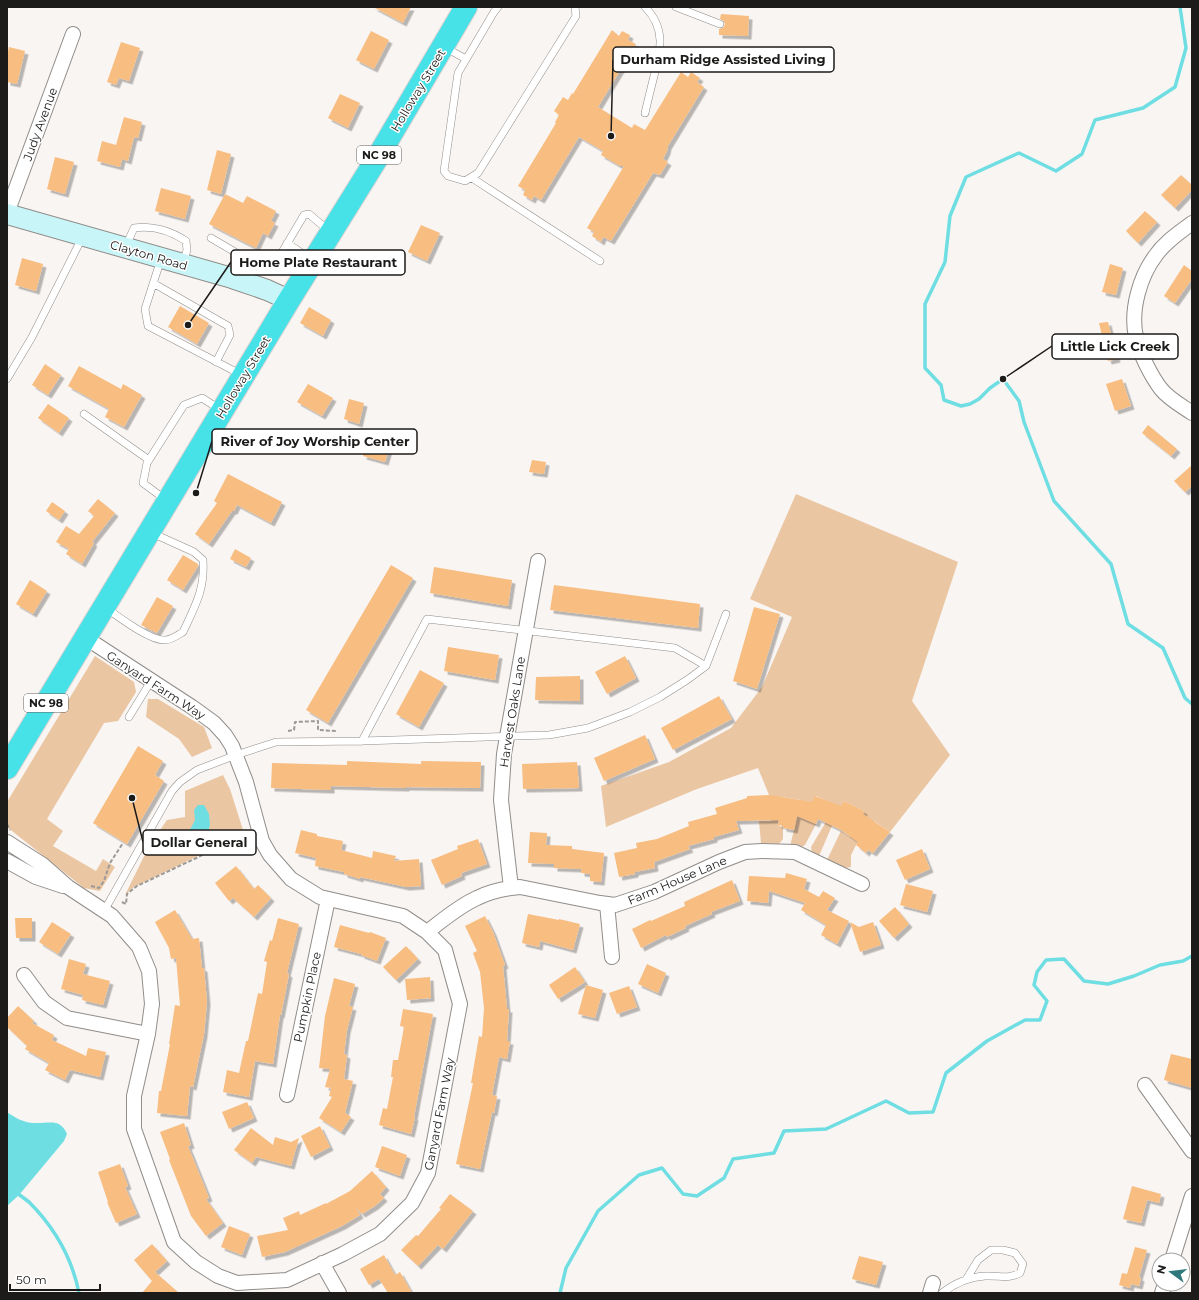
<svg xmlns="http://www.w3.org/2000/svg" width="1199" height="1300" viewBox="0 0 1199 1300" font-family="Montserrat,sans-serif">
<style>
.green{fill:#ebc6a3}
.water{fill:#6fdee3}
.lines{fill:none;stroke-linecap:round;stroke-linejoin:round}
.stream{stroke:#6fdee3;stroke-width:3.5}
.building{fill:#f8bd81;filter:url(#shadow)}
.lane-casing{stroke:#908d8a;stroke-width:8}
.street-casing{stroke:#908d8a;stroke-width:16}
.secondary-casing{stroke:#908d8a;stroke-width:22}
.highway-casing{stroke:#d2d1d1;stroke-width:24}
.path{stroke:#9c9a97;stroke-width:2;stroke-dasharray:4 2;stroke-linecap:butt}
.lane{stroke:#fff;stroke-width:7}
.street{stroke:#fff;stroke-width:14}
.secondary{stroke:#c8f6f8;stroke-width:20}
.highway{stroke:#47e1e8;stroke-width:22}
.labels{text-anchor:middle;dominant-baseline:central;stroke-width:3;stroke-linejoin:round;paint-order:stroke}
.shield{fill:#fff;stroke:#605f5f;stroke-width:1}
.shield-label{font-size:11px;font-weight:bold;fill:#1c1b1a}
.street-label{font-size:12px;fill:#1c1b1a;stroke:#fff}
.leader{fill:none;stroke:#1c1b1a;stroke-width:1.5}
.callout-dot{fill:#1c1b1a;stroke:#fff;stroke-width:1.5}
.callout{fill:#fff;stroke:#1c1b1a;stroke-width:1.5}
.callout-label{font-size:13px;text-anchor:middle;font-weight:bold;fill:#1c1b1a}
</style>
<defs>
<filter id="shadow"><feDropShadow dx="3.5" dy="3.5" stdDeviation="0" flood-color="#0004"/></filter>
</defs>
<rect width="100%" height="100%" fill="#f9f5f2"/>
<path class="green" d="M796,494L958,562L912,701L950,755L890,832L874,821L856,845L851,855V867L844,868L827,860L841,831L850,837L855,831L864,811L844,801L834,821L819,856L812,852L811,847L836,805L816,796L805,819L816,824L805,845L800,848L790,846L794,830L800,800L782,797L778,825L783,828V839L779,844L761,843L759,821H771L769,795L758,768L697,789L606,827L601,786L669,762L731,728L762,687L792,617L750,599Z
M95,656L134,682L136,692L118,721L104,723L47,819L63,831L53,846L96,871L103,859L115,867L100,891L84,888L7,827V802Z
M148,699H158L204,727L212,748L192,757L179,739L146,717Z
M223,775L230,789L243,830L202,854L134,887L125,895L149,846L167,820L185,817V791Z"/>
<path class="water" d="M198,805H204L209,814L210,825L207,835L185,853L177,852L174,849L175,842L191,828L195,820L194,810Z
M7,1112C14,1117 24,1123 34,1123C48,1124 60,1117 67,1134L64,1141L19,1195L7,1206Z"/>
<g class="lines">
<path class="stream" d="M1180,7L1186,48L1175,87L1143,108L1095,120L1082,154L1056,171L1019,153L966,177L950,216L945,262L925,304V368L941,385L944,400L961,406L970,404L979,399L990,388L1003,379L1019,401L1024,422L1054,501L1111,564L1128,624L1163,648L1185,698L1192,704
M17,1193C21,1196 25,1199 29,1202C54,1227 72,1258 79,1293
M560,1293L566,1268L598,1211L639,1175L662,1168L683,1194L697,1196L724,1178L733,1159L774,1153L784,1131L826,1129L886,1101L909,1113L933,1112L946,1073L987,1041L1025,1020H1040L1047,1001L1034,985L1037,972L1046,960L1064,959L1084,981L1108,984L1134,976L1160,965L1183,961L1192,956"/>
</g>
<path class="building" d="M373,7H411L403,23Z
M721,14L749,16L748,36L719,35V29L723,28L725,24L724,21L720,19Z
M612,30L619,36L622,31L630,35L628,40L636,44L598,107L632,128L634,124L645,130L681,72L688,77L691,72L700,78L697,82L704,87L668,146L667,151L663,159L668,162L660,175L653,173L611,241L603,237L601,242L592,236L594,232L587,228L624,166H620L601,155L603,151L579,137L541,200L534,196L532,200L523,195L525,190L518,186L556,123L555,122L559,115L554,111L563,97L568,100L572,93L573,94Z
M371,31L389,40L374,69L356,60Z
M121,42L140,48L129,81L119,78L116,85L107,82Z
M9,47L25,51L17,84L7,82V56Z
M340,94L360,103L348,128L328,118Z
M124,117L142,122L138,138L134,137L128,161L122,159L120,167L97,161L102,141L116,145Z
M217,150L231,154L221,194L207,190Z
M55,157L74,162L65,194L47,189Z
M1181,175L1192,185V190L1175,208L1161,195Z
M161,188L191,196L185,219L155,211Z
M225,194L243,203L247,196L276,211L271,221L275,223L268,236L263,233L256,248L209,224Z
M1145,211L1157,222L1138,243L1126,231Z
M421,225L440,233L427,261L408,252Z
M22,258L43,264L36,291L15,285Z
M1110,264L1123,268L1116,295L1102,292Z
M1184,265L1192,271V279L1175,303L1164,296Z
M180,306L209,323L197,344L168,327Z
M309,307L331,320L323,336L300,323Z
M1108,322L1117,359L1108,361L1099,323Z
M45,364L61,375L48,395L32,385Z
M79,366L121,389L123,384L142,395L124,427L105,417L109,409L68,386Z
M1122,379L1131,406L1115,411L1106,384Z
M308,384L333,398L322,416L297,402Z
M349,399L364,403L359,424L344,419Z
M48,404L69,418L59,433L38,418Z
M1148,425L1177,449L1171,456L1142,433Z
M367,443L389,449L385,462L363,456Z
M532,460L546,462L544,474L529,472Z
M1192,465V486L1185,492L1174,481Z
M228,474L282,502L271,523L237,505L234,511H232L209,544L195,534L217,503L214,501Z
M98,499L115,513L92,542L94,543L82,564L66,554L69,549L56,542L66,526L79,534L94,516L88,511Z
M52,502L65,511L59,520L46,511Z
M235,549L251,558L246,567L230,559Z
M183,555L198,564V566L183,590L167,580Z
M391,565L413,578L328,723L306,710Z
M434,567L512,580L508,606L430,593Z
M30,580L47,591L33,614L16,604Z
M554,585L700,604L698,628L550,610Z
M157,597L173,606L157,633L141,625Z
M754,607L780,614L757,689L733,681Z
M448,647L499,655L495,680L444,671Z
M625,656L636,678L607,694L595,672Z
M420,670L444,683L419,727L396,714Z
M580,676V701L535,700L536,677Z
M719,696L732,719L673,750L661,728Z
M645,735L655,759L604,781L594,758Z
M138,746L163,761L155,775L164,781L127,844L93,823Z
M347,761L421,764V761L481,762L480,788L406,787V788L331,786V790L271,788L272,763L347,765Z
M577,762L579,788L523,789L522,764Z
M770,795L812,802L815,796L841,806L844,801L864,811L863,814L890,832L873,853L868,850L866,853L856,845L858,842L841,830L818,819L816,824L797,816L794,830L783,828V826L778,825L779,820L736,821L739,830L714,837V839L688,846L690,849L654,862L655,868L635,872V874L619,877L614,853L637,848L636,843L657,839L689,826L688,822L717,814L715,808L747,798V796Z
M301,830L317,834V836L343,841L341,850L372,858L373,851L396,856L394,861L419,859L421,886L406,887L360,877V879L344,874V872L315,866L316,858L295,853Z
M530,832L547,833L546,845L572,846V849L604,853L601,882L590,881V874L581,873V869L554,868V864L528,863Z
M478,839L487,864L461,873L462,876L442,885L431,860L458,849L457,846Z
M922,849L930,869L905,880L896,860Z
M236,866L254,889L258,885L271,898L254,917L233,898L229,901L215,883Z
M786,873L807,879L804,889L819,897L823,891L835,898L827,910L849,921L837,944L821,935L826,925L801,910L805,903L769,891L768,903L747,901L749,876L785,878Z
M732,880L740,901L711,912L712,914L685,926L686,928L667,937L666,935L641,948L632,929L650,920L651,921L685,906L684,902Z
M906,884L933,891L927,912L900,905Z
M895,907L909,924L894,938L879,921Z
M175,910L192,939L199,938L202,968H204L207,1002L204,1034L193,1087L190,1086L187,1116L157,1113L159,1091H161L170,1044H169L175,1005L180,1006L176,958L171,959L169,948L155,922Z
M528,914L559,920V919L580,924L573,950L540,941L539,947L522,943Z
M485,916L493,932L505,965L503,966L507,1009H509L507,1041H510L507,1059L499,1057L492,1095L497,1096L494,1113L492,1112L480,1169L456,1164L473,1083H471L479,1036L482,1037L484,1008L480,972L473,953L477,951L465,926Z
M15,918H32V938H16Z
M278,918L299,924L287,973L289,974L281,1015H280L273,1064L255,1061L249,1097L223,1092L227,1070L239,1073L246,1041H248L258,993L262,994L267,962L264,961L270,940L272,941Z
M52,922L71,934L58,954L39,942Z
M850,922L859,927L873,922L881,945L860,952Z
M340,925L369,933L370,932L386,938L377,961L361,955V954L334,947Z
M406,946L418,959L396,980L383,967Z
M69,959L86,964L83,974L110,981L103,1005L82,1000L83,995L61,989Z
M647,964L666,973L658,993L638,984Z
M575,967L585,982L558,999L549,985Z
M430,977L431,998L407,1000L405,979Z
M334,978L355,984L349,1006L353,1007L347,1030L344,1054L347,1055L344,1079L353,1081L345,1113L351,1117L341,1132L319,1118L332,1097L329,1096L331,1088L325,1087L330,1069L319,1068L325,1016Z
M586,985L603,990L595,1018L578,1014Z
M629,986L637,1007L617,1014L609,993Z
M18,1006L34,1021L32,1023L54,1035L52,1040L86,1056L88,1048L106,1052L100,1077L70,1070L65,1080L45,1070L49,1063L25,1049L27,1046L7,1027V1018Z
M403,1009L433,1014L414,1117H415L411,1134L379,1125L383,1108L387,1109L393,1077H391L393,1060H398L404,1027L400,1026Z
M1171,1054L1192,1059V1088L1164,1080Z
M247,1102L254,1118L229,1129L222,1112Z
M184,1123L191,1145L188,1146L209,1198L206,1199L223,1223L206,1236L191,1216L169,1160L170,1159L160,1132Z
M320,1126L330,1147L311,1157L301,1136Z
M251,1128L273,1145L275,1137L291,1142L299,1138L291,1166L256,1157L252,1163L234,1150Z
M382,1146L407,1155L400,1176L375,1167Z
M120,1164L128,1186L125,1187L137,1214L116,1223L107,1202H108L98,1172Z
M372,1171L386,1187L380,1194L384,1198L375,1206L362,1214L356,1208L360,1215L342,1226L285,1252L262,1257L257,1236L288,1230L283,1218L299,1211L300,1215L326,1203V1204L350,1191Z
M1132,1186L1161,1194L1159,1203L1147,1200L1141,1223L1123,1219Z
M450,1194L473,1211L443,1249L438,1245L418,1266L401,1250L416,1235L418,1236L441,1209L439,1208Z
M229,1226L250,1234L242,1255L221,1247Z
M152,1244L167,1261L155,1272L179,1293H142L152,1281L134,1260Z
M1135,1247L1147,1250L1139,1277L1141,1278L1139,1286L1131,1284L1130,1288L1119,1285L1122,1273L1127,1274Z
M384,1255L395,1275L400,1272L412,1293H388L379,1279L369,1285L360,1269Z
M859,1256L883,1262L876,1285L852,1279Z"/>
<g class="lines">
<g class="lane-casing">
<path id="lane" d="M498,7L494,12L458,73L444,171L448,176L465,181L478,173L576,16L575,7
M645,7C666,28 661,51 654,76C651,88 648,100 645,113
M676,7L720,24
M444,47L466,59
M472,178L600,261
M211,238L240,255L233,276
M287,243L312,260
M126,246L134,228C152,225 171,231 186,241L187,250L183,263
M240,255L278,259L304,215L309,214L329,231
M161,259L145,309L148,326L242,375
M153,283L228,326L230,335L216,362
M7,379L32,337L82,238
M84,414L149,460
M166,500L143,483L147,463L184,405L202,398L221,410
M106,608C119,617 150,641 165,640C171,640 178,635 183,632C195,606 205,590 203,560L194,552L152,533
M129,717L151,681
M362,741L427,619L675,648L706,666
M104,911L172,791L180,782L197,770L236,755L276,742L362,741L549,735L588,728L630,712L660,697L687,680L706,666L726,614
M942,1293C955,1283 969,1277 985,1276C1000,1275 1006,1280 1020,1273L1023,1264L1015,1253L1003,1250H991L978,1260L967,1278"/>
</g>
<g class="street-casing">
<path id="street" d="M7,213L73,34
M1192,223C1179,233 1165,242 1156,255C1140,276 1130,310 1136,337C1139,352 1151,376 1161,389C1169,399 1182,406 1192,413
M7,842L43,865L68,887L112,916L139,947L149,971L152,1004L148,1034L134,1096V1129L174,1242L196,1262L218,1276L237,1283L287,1280L343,1254L380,1234L412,1203L428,1173L460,1004L445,950L427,932L403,916L320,897L291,879L270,855L262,841L246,782L232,746L225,735L214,723L192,707L86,638
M7,861L36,877L63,886
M511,888L501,800L504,754L538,561
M607,904L612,957
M427,932C443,920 459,906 477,898C489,892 507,888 520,887L600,903L615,905L654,892L719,862L745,852L762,851L795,852L862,884
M24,975L44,1002L67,1018L148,1034
M1145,1085L1192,1151
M287,1095L328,899
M1172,1260L1192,1196
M322,1263L339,1293
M930,1293L933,1283
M1162,1293L1165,1284"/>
</g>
<g class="secondary-casing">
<path id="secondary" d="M7,214L232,278L267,290L289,300"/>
</g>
<g class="highway-casing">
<path id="highway" d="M7,768L289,300L376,160L466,7"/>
</g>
<path class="path" d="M288,731L294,730L295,722L318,721V730L336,731
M7,824L10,830
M91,886L99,888L104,881L110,863L123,843
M122,902L126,904L127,894L137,886L245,835L246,832"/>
<use href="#lane" class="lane"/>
<use href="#street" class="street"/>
<use href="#secondary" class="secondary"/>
<use href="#highway" class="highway"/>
</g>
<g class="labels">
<g class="shield">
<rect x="357" y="146" width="44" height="18" rx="3"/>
<rect x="24" y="694" width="44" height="18" rx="3"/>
</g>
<g class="shield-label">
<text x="379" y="155">NC 98</text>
<text x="46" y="703">NC 98</text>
</g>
<g class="street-label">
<text transform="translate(418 90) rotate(-59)">Holloway Street</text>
<text transform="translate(40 124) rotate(-70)">Judy Avenue</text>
<text transform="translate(149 255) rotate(16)">Clayton Road</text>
<text transform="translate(243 377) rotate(-59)">Holloway Street</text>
<text transform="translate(156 685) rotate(33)">Ganyard Farm Way</text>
<text transform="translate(512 712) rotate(-81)">Harvest Oaks Lane</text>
<text transform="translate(677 880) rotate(-23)">Farm House Lane</text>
<text transform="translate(307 997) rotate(-78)">Pumpkin Place</text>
<text transform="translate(439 1114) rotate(-79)">Ganyard Farm Way</text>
</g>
</g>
<path class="leader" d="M611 136L613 60M188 325L231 262M1003 379L1052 346M196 493L212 441M132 798L143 842"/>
<g class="callout-dot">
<circle cx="611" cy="136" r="4"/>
<circle cx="188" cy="325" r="4"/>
<circle cx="1003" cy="379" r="4"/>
<circle cx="196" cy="493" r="4"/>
<circle cx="132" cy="798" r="4"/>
</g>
<g class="callout">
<rect x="613" y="47" width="221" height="25" rx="4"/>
<rect x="231" y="250" width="174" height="25" rx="4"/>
<rect x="1052" y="334" width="126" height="25" rx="4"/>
<rect x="212" y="429" width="205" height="25" rx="4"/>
<rect x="143" y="830" width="113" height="25" rx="4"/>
</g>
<g class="callout-label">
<text x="723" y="64">Durham Ridge Assisted Living</text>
<text x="318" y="267">Home Plate Restaurant</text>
<text x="1115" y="351">Little Lick Creek</text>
<text x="315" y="446">River of Joy Worship Center</text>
<text x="199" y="847">Dollar General</text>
</g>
<rect width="1199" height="1300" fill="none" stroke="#1c1b1a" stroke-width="16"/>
<g transform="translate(1171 1272) rotate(285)"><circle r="19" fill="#ffffff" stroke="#a4a4a3"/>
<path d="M0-3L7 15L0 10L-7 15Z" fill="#2f797c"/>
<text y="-6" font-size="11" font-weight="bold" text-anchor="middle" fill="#1c1b1a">N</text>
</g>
<path d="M10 1284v6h90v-6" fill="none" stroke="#1c1b1a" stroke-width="2"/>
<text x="16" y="1284" font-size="12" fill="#1c1b1a" stroke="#ffffff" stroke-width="3" paint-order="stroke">50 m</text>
</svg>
